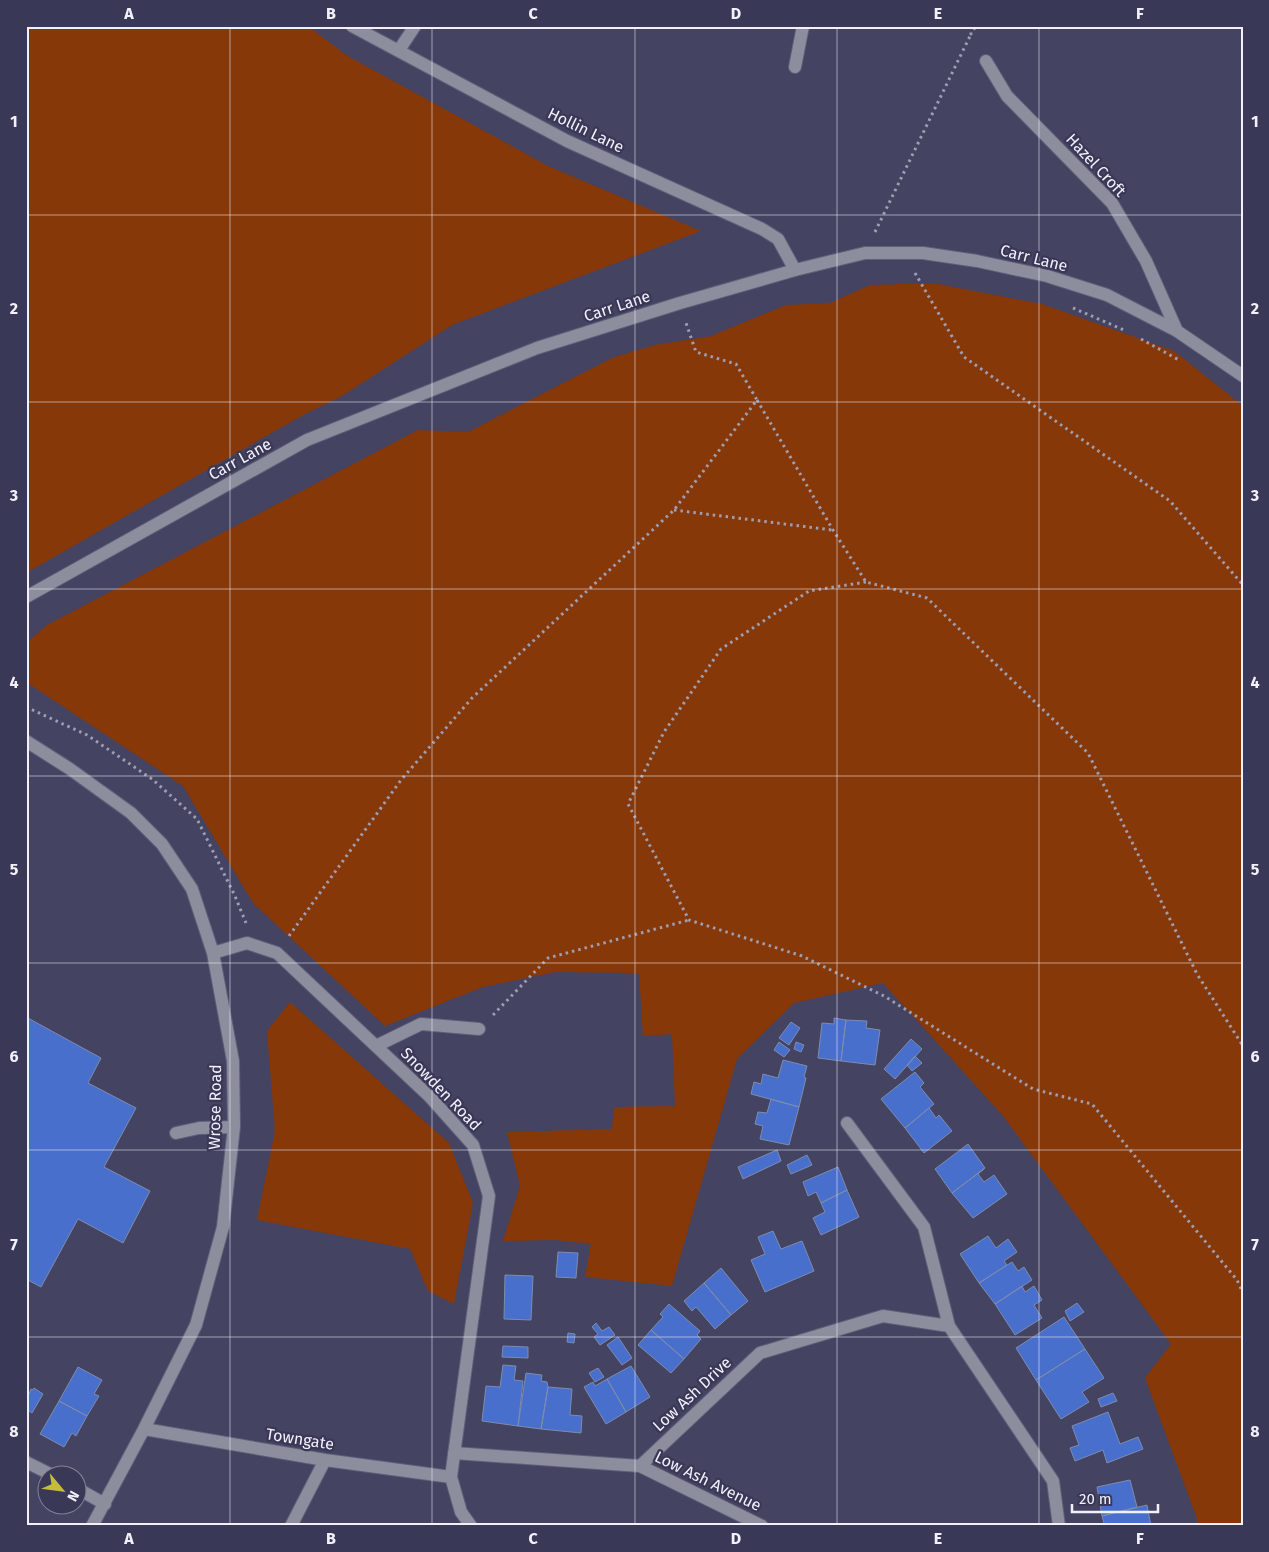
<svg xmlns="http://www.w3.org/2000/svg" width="1269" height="1552" viewBox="0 0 1269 1552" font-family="'Fira Sans',sans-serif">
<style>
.green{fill:#863809}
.building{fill:#496fcd;stroke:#7e8cac}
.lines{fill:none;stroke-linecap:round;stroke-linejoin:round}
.minor-casing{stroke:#605f7a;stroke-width:14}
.path{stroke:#9e9eb2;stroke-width:3;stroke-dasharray:2.5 4;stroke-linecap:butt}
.minor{stroke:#8d8e9d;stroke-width:12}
.grid{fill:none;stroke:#f1f1fd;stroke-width:1;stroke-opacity:0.55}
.labels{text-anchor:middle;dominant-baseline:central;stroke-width:4.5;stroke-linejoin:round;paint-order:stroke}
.street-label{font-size:16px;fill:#f1f1fd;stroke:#393856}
.neatline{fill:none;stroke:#f1f1fd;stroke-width:2}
.grid-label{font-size:16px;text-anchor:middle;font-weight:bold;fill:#f1f1fd}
</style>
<rect width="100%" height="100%" fill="#444361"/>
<path class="green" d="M26,26H308L346,55L548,166L701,231L452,325L342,396L305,414L26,573Z
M933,283L1042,304L1174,351L1243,406V1526H1198L1196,1516L1145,1378L1171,1344L1003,1116L883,983L794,1003L737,1059L672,1286L585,1277L591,1244L555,1240L503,1241L520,1186L507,1132L612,1129L614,1107L675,1106L672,1034L643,1036L639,973L556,972L483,987L385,1026L253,903L183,786L26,682V643L47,625L418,430L468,432L614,357L655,345L711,336L786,305L830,303L870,285Z
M290,1002L449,1143L473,1203L454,1304L428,1291L410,1249L257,1220L275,1131L267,1031Z"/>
<path class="building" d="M26,1017L101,1058L88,1083L136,1108L104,1167L150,1191L123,1243L78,1219L41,1287L26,1279Z
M834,1018L846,1020L841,1061L818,1058L822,1023L834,1024Z
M846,1020L867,1021L866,1028L880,1030L875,1065L841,1061Z
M791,1022L800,1028L789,1045L779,1038Z
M911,1039L922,1049L895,1079L884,1069Z
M779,1042L790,1050L784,1057L774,1050Z
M796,1042L804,1045L801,1052L794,1049Z
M915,1056L922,1063L912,1071L907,1065Z
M783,1060L807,1066L804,1077L806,1078L799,1107L751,1094L754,1082L761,1084L763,1074L778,1078Z
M915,1072L924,1083L920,1087L934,1104L905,1128L881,1099Z
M771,1099L799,1107L789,1145L760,1139L763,1126L755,1124L758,1112L767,1113Z
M929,1108L936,1118L939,1115L952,1131L924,1153L905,1128Z
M968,1144L985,1168L952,1193L935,1169Z
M777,1150L781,1161L743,1179L738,1167Z
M807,1155L812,1165L791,1174L787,1165Z
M838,1167L847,1190L821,1203L816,1192L808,1196L803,1182Z
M985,1168L978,1174L984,1182L994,1175L1007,1194L973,1218L952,1193Z
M847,1190L859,1217L821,1235L813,1218L825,1212L821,1203Z
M773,1231L781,1249L802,1241L814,1271L765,1292L751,1260L765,1254L758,1237Z
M988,1236L996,1248L1008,1239L1017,1252L1004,1261L1007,1265L979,1283L960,1254Z
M558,1252L578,1253L576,1278L556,1277Z
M1012,1262L1018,1271L1024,1267L1032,1280L995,1304L979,1283Z
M721,1268L748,1301L731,1315L704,1283Z
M505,1275L533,1276L531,1320L504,1319Z
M704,1283L731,1315L715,1329L696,1307L692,1311L684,1301Z
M1022,1286L1025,1292L1034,1286L1042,1300L1034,1305L1042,1318L1015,1335L995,1304Z
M1077,1303L1084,1312L1070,1321L1065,1311Z
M669,1304L700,1331L697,1335L701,1339L684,1359L651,1330L663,1317L660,1314Z
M1064,1317L1085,1349L1036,1380L1016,1348Z
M596,1323L602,1331L609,1327L615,1335L600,1345L594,1337L598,1334L592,1327Z
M651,1330L684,1359L671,1373L638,1345Z
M568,1333L575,1334L574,1343L567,1342Z
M618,1337L632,1358L622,1365L607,1345Z
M503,1346L528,1347V1358L502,1357Z
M1085,1349L1104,1378L1082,1392L1089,1402L1061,1419L1036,1380Z
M503,1365L516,1366L514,1380L523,1381L518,1426L482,1421L486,1386L500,1387Z
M631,1366L650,1397L626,1412L607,1379Z
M78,1367L102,1380L94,1394L99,1396L87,1416L59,1401Z
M598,1368L604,1377L595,1382L589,1373Z
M526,1373L542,1375L541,1381L547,1382L548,1387L541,1429L518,1426Z
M607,1379L626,1412L606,1424L584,1387L593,1382L595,1386Z
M548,1387L572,1389L570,1415L582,1416L581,1433L541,1429Z
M34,1388L43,1394L32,1413L26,1409V1401L31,1389L33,1390Z
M1113,1393L1117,1401L1101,1407L1098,1399Z
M59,1401L87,1416L76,1436L72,1433L64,1447L40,1434Z
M1108,1412L1120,1444L1138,1437L1143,1449L1107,1463L1103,1450L1075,1461L1070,1448L1079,1445L1072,1426Z
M1130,1480L1137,1507L1102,1516L1097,1487Z
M1147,1505L1151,1526H1095L1104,1523L1102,1516Z"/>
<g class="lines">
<g class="minor-casing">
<path id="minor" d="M352,26L567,141L762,229L778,239L795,270
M399,50L415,26
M986,61L1007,96L1112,203L1146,261L1177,331
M795,67L803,26
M26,597L307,440L537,348L680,303L795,270L865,253H923L977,261L1047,276L1107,295L1177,331L1243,376
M26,741L70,769L131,813L162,844L192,889L213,953L233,1061L234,1127L223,1227L196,1325L144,1429L92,1526
M213,953L247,943L277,953L430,1097L473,1145L489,1196L451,1477L461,1512L471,1526
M376,1046L421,1024L479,1029
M847,1123L924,1227L949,1326
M176,1133L199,1128L234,1127
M144,1429L325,1460L451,1477
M454,1453L640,1466L760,1353L883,1316L949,1326L1053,1481L1059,1526
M26,1462L50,1474
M640,1466L762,1526
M78,1489L105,1504
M291,1526L325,1460"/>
</g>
<path class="path" d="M970,26L971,34L976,26
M875,232L971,34
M915,273L964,357L1170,501L1243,585
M1073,308L1124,330
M1141,339L1179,360
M757,400L833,530L866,582L927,598L1088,753L1197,974L1243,1046
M674,510L832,530
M866,582L809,591L721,649L664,732L628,804L689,920L802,956L884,996L1033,1089L1092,1104L1237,1280L1243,1293
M26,707L87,735L152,779L197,819L235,896L246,923
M289,936L401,780L472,698L674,510L757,400L736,364L696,352L686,323
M493,1015L548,958L689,920"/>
<use href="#minor" class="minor"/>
</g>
<path class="grid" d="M230,26V1526M432,26V1526M635,26V1526M837,26V1526M1039,26V1526M26,215H1243M26,402H1243M26,589H1243M26,776H1243M26,963H1243M26,1150H1243M26,1337H1243"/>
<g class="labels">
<g class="street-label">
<text transform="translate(586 130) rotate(26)">Hollin Lane</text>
<text transform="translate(1096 165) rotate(47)">Hazel Croft</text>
<text transform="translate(1034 258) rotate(14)">Carr Lane</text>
<text transform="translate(617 306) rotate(-18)">Carr Lane</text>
<text transform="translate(240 459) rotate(-29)">Carr Lane</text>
<text transform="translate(441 1089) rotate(46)">Snowden Road</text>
<text transform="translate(215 1107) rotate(-89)">Wrose Road</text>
<text transform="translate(692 1394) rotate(-43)">Low Ash Drive</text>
<text transform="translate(300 1439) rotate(9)">Towngate</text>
<text transform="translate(708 1481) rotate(26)">Low Ash Avenue</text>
</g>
</g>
<rect width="1269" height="1552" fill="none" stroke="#393856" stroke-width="55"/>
<g transform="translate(62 1490) rotate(119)"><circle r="24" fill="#393856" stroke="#838299"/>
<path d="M0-4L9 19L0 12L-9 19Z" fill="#c5bc3d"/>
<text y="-8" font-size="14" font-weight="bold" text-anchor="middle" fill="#f1f1fd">N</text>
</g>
<path d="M1072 1504v8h86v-8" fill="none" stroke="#f1f1fd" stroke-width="2.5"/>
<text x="1079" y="1504" font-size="15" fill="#f1f1fd" stroke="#393856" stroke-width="4" paint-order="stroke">20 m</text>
<rect x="28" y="28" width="1214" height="1496" class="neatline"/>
<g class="grid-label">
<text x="129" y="19">A</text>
<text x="331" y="19">B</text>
<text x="533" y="19">C</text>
<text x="736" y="19">D</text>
<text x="938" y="19">E</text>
<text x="1140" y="19">F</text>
<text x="14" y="127">1</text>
<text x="1255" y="127">1</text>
<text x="14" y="314">2</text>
<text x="1255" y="314">2</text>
<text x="14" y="501">3</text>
<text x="1255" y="501">3</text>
<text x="14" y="688">4</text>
<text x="1255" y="688">4</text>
<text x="14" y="875">5</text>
<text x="1255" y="875">5</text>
<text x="14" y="1062">6</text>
<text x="1255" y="1062">6</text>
<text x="14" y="1250">7</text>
<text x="1255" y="1250">7</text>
<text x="14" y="1437">8</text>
<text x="1255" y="1437">8</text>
<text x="129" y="1544">A</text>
<text x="331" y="1544">B</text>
<text x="533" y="1544">C</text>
<text x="736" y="1544">D</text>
<text x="938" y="1544">E</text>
<text x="1140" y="1544">F</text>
</g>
</svg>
